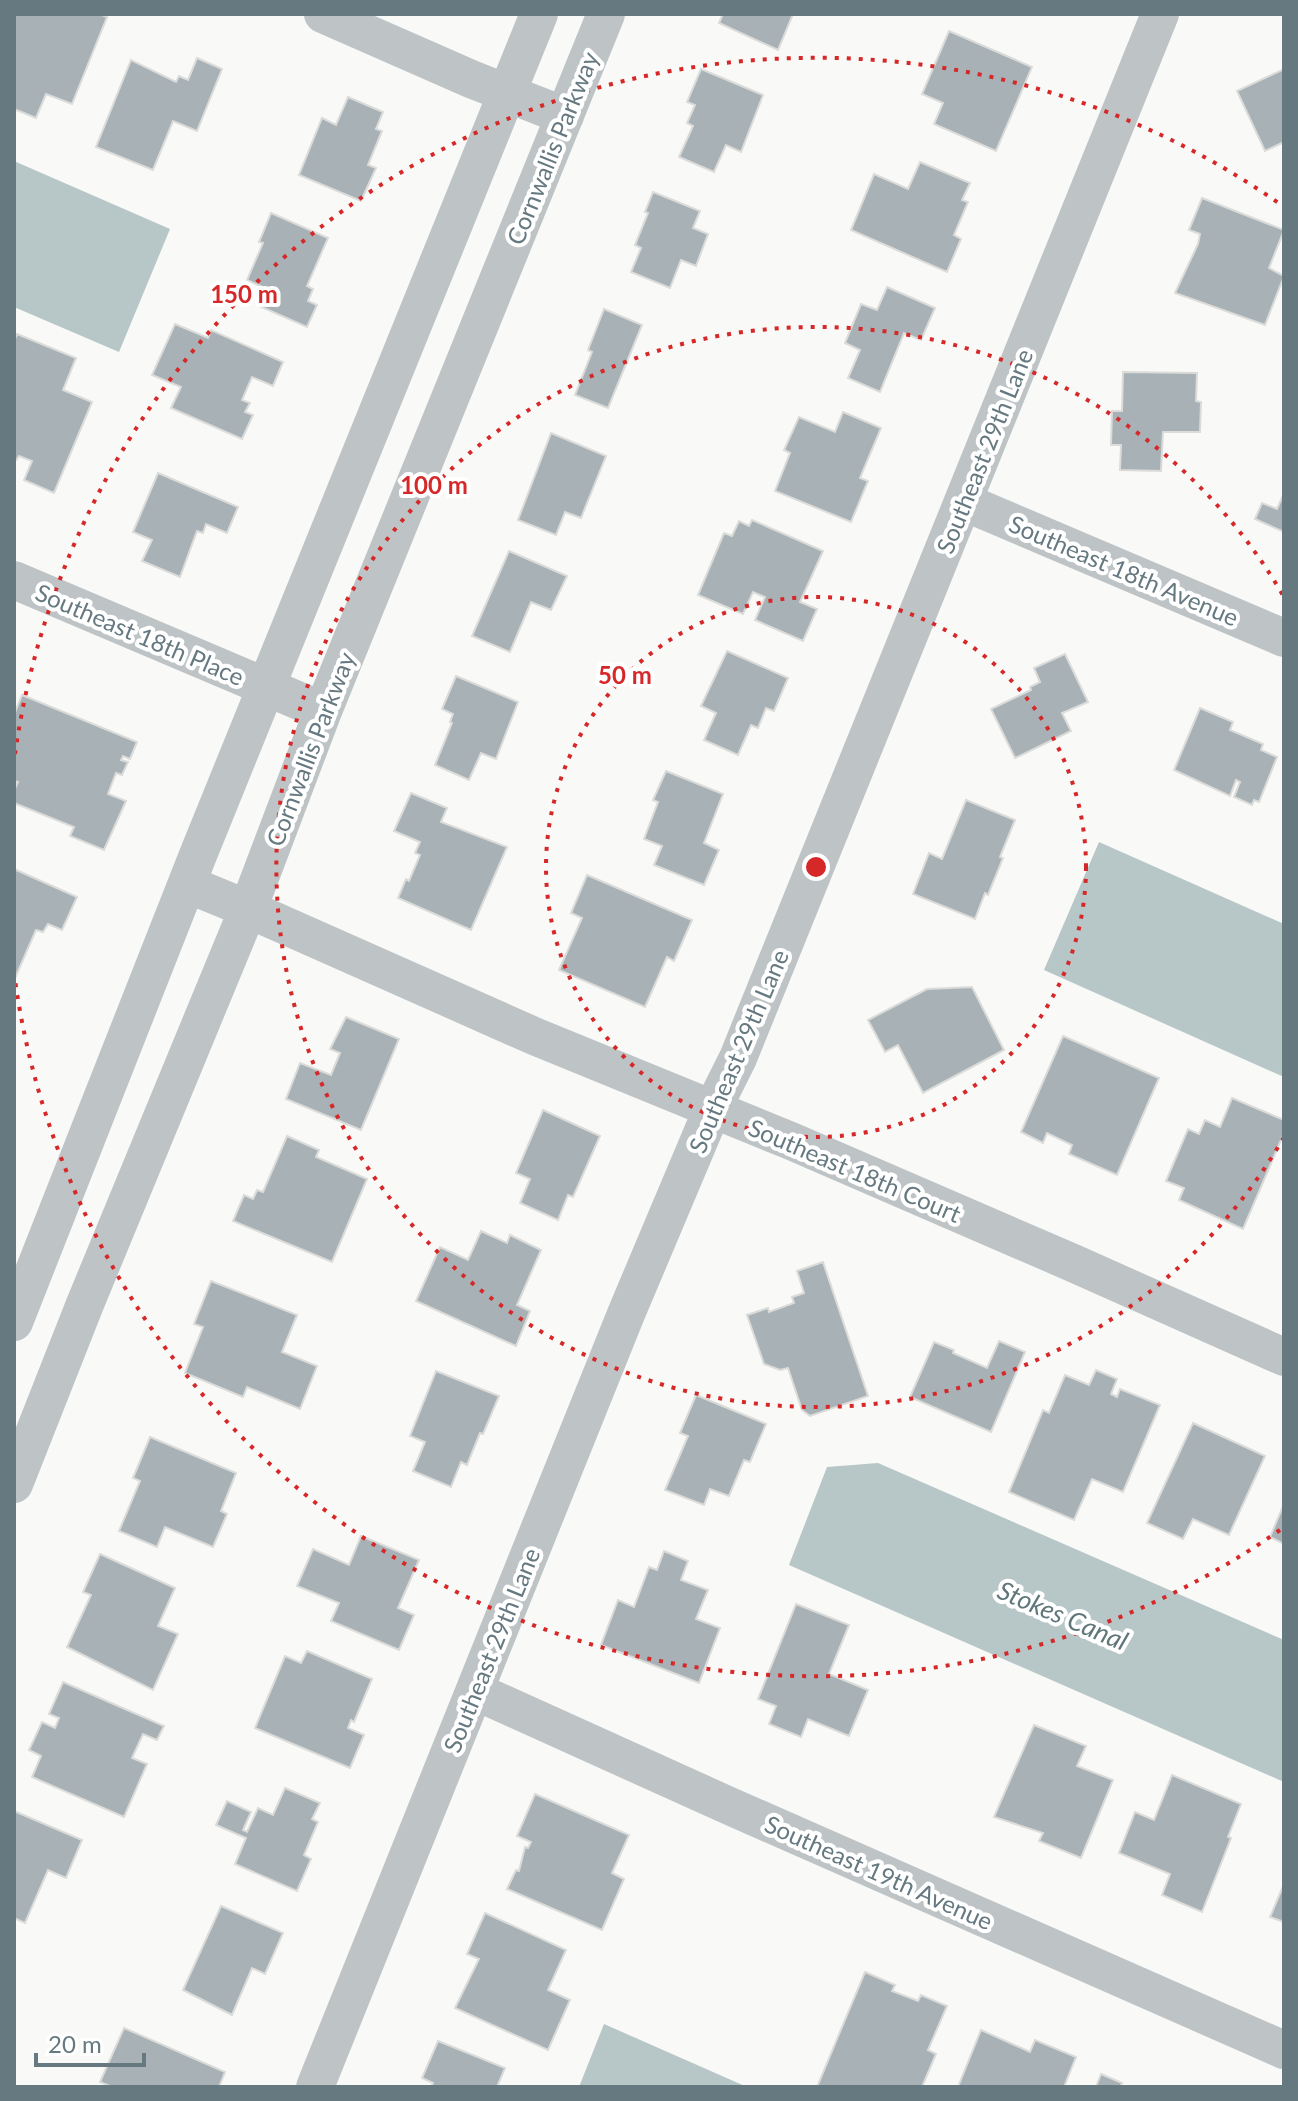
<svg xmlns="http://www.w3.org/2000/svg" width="1298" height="2101" viewBox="0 0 1298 2101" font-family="Lato,sans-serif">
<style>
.water{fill:#b7c6c7}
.building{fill:#a8b2b6;stroke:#dbdbd9;stroke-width:2}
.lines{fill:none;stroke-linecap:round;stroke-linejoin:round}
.minor{stroke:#bec4c6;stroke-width:38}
.ring{fill:none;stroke:#d62828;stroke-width:4;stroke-dasharray:4 8}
.labels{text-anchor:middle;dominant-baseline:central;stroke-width:8;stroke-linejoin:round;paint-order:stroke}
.street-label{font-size:24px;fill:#667980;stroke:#fff}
.water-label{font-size:26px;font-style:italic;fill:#60777a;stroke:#fff}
.centre{fill:#d62828;stroke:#fff;stroke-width:4}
.ring-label{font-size:24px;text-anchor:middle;font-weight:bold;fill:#d62828;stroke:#fff;stroke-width:8;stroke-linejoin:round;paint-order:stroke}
</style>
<rect width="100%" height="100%" fill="#f9f9f7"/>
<path class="water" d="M14,161L170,229L119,352L14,307Z
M1099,842L1284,924V1077L1044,970Z
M878,1463L1284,1640V1782L789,1565L827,1467Z
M604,2024L747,2087H579Z"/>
<path class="building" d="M14,14H99L107,17L72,104L46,94L36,118L14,109Z
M723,14H793L778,50L719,23Z
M949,31L1032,67L996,151L934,124L943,103L922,94Z
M197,58L222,69L197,131L173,121L153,170L96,147L131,60L176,82L179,76L188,80Z
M701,69L763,95L741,152L726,145L714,172L679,157L693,126L687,123L695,105L687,102Z
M1284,69V142L1265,151L1237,91Z
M348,97L383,112L376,129L382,131L368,165L376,168L361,201L299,175L322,118L336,125Z
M920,162L970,183L962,200L968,202L954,235L961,239L947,272L851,230L874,174L908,189Z
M653,192L700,211L693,228L708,234L696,266L681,260L670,288L631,272L641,248L635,245L648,213L645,212Z
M1202,198L1284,230L1269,268L1284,276L1265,325L1175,293L1198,244L1200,234L1189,230Z
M271,213L328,238L307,286L313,289L308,301L317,305L307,327L257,305L265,288L247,280L263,243L259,242Z
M887,287L935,308L921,340L904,333L880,392L848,378L860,350L845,343L861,304L877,310Z
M604,309L642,325L608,408L575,395L592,352L588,350Z
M175,324L208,338L211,330L283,362L273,386L252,377L242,400L250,403L245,412L253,415L242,439L171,408L181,387L152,375Z
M17,334L76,358L63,390L92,402L54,493L24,480L32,461L19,456L14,463V341Z
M1123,372L1197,373L1196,401L1201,402L1200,432H1163L1161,471L1120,470L1121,445H1111L1112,411H1122Z
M843,412L881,428L860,478L868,481L851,522L775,491L790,453L784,450L799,417L835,432Z
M551,433L606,456L581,518L565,512L556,535L518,520Z
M158,473L238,507L227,533L206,524L203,533L197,531L180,577L142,561L152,540L133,532Z
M1284,493V532L1255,519L1262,503L1277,509Z
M752,520L823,551L800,602L817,609L803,641L755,620L765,597L753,592L743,614L698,595L724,533L732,536L739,521L749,526Z
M509,551L567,576L551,610L531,602L510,652L472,636Z
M727,651L788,678L774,711L766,708L758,728L751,725L738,755L704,740L716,713L701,706Z
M1065,654L1088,702L1062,713L1071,731L1015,758L991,709L1031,690L1030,687L1040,682L1034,668Z
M456,676L518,702L496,759L481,753L469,780L435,765L452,723L450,722L453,714L442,709Z
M22,695L137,742L130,759L123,756L121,760L128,762L122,775L116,773L108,794L126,801L104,850L70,836L74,827L14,803V791L18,782L14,781V715Z
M1200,708L1233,722L1230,730L1263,744L1261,750L1277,757L1259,802L1254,800L1252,805L1234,797L1240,782L1236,780L1230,796L1174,770Z
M666,771L723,794L704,843L719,850L704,885L654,865L662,846L644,839L658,802L653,800Z
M411,793L447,808L441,822L507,847L471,930L398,898L406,879L409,881L420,855L415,853L420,842L394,831Z
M966,800L1015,820L1000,857L1003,858L988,895L985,893L975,919L913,894L929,853L942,859Z
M14,869L77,897L62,930L48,924L43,932L36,930L15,978Z
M587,875L692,920L674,961L667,957L645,1007L559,970L582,918L571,913Z
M972,987L1004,1050L923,1093L898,1045L885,1052L868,1020L927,989Z
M346,1017L399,1039L361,1130L286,1099L300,1063L331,1075L340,1053L330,1049Z
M1063,1036L1159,1078L1117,1175L1069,1154L1072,1145L1047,1133L1043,1143L1021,1132Z
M1232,1098L1284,1120V1133L1243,1229L1179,1200L1184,1188L1166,1181L1188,1129L1199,1134L1205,1120L1220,1127Z
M543,1110L600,1136L573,1197L568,1195L558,1220L520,1203L530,1179L516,1173Z
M287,1136L319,1150L316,1157L367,1179L332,1262L233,1221L244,1195L253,1199L257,1190L263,1192Z
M481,1231L507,1243L510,1235L541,1250L517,1305L530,1311L516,1346L416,1301L440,1247L468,1260Z
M823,1262L868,1396L810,1416L802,1410L788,1368L780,1370L764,1364L747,1315L768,1308L769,1312L794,1303L792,1297L804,1293L797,1271Z
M211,1281L297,1315L282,1352L317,1366L300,1409L247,1387L243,1397L185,1373L203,1327L194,1324Z
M999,1341L1025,1352L991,1432L910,1397L934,1342L954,1350L953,1353L987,1368Z
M1096,1370L1117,1379L1111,1394L1117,1397L1120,1389L1160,1405L1123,1492L1092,1479L1074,1520L1009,1492L1043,1410L1049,1413L1065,1375L1089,1385Z
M436,1371L499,1396L483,1434L480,1433L467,1465L461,1462L451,1487L413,1471L425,1442L410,1436Z
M696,1395L766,1424L750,1462L744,1460L729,1496L710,1489L704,1505L665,1490L688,1436L680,1433Z
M1193,1423L1265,1456L1229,1535L1193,1519L1183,1539L1147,1523Z
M150,1437L236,1473L221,1511L227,1514L213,1547L165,1527L157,1547L119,1531L140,1481L133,1478Z
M1284,1504V1544L1270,1537Z
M361,1536L419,1560L398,1608L414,1615L399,1650L331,1621L339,1603L297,1586L313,1549L349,1565Z
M664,1551L688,1561L681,1580L708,1590L696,1619L720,1628L699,1683L601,1645L618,1600L634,1607L649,1567L657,1570Z
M100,1554L175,1588L158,1626L178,1634L153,1690L67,1647L91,1595L83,1592Z
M796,1604L849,1625L829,1674L868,1690L849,1736L808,1719L801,1737L769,1724L776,1706L758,1699Z
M307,1651L372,1679L354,1722L351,1720L348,1728L364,1735L350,1768L255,1728L285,1656L301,1663Z
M63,1682L164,1726L157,1740L143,1734L132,1758L147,1764L124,1817L32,1777L41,1756L29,1750L42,1722L55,1728L59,1718L49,1714Z
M1034,1725L1086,1746L1077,1766L1113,1780L1081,1858L1039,1841L1043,1833L994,1817Z
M1172,1775L1241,1804L1228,1837L1231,1838L1202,1912L1162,1895L1170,1874L1119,1853L1135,1812L1154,1820Z
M285,1788L320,1803L312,1819L318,1822L304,1855L311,1859L297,1891L235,1864L246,1838L216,1825L227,1801L251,1812L243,1830L247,1832L258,1808L273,1815Z
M535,1794L629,1835L612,1873L624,1879L602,1930L507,1889L516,1870L519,1871L525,1847L528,1848L531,1842L517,1836Z
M14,1811L82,1840L66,1878L48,1870L25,1923L14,1918Z
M1284,1884V1922L1270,1917Z
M221,1906L283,1933L265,1974L252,1968L232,2015L183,1990Z
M485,1913L566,1950L548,1990L570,2000L548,2050L455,2008L479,1959L467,1954Z
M865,1972L895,1985L892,1991L918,2001L921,1995L947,2006L928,2050L936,2054L922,2087H817Z
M124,2028L225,2072L219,2087H112L100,2082Z
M981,2030L1030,2052L1035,2040L1076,2057L1064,2087H958Z
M438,2041L505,2068L497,2087H431L433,2083L422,2078Z
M1101,2074L1122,2083L1120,2087H1096Z"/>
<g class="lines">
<path class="minor" d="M323,14L471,79L565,116
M964,502L1284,638
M14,580L323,711
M187,884L248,909L534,1036L791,1141L1073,1263L1284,1357
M14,1322L198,855L539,14
M14,1484L85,1304L248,909L323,711L606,14
M475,1691L725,1804L1284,2050
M315,2087L626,1314L712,1110L738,1058L1160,14"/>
</g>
<g class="ring">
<circle cx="816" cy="867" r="270"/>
<path d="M1284 1137A540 540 0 1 1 1284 597"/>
<path d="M1280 1530A809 809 0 0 1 15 980M15 754A809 809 0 0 1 1280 204"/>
</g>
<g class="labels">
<g class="street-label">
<text transform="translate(552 148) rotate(-68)">Cornwallis Parkway</text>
<text transform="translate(984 451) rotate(-68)">Southeast 29th Lane</text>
<text transform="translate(1124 570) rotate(23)">Southeast 18th Avenue</text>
<text transform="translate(140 634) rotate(23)">Southeast 18th Place</text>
<text transform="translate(310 749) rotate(-69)">Cornwallis Parkway</text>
<text transform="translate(738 1051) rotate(-67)">Southeast 29th Lane</text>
<text transform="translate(855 1170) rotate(23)">Southeast 18th Court</text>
<text transform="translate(491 1650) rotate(-68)">Southeast 29th Lane</text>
<text transform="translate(879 1872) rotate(24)">Southeast 19th Avenue</text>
</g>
<g class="water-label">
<text transform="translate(1063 1615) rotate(23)">Stokes Canal</text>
</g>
</g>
<circle cx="816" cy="867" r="12" class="centre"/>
<g class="ring-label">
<text x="244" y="303">150 m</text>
<text x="434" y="494">100 m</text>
<text x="625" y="684">50 m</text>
</g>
<rect width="1298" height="2101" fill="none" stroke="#667980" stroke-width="32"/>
<path d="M36 2053v12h108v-12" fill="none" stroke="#667980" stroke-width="4"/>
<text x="48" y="2053" font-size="24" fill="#667980" stroke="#ffffff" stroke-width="6" paint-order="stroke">20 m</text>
</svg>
